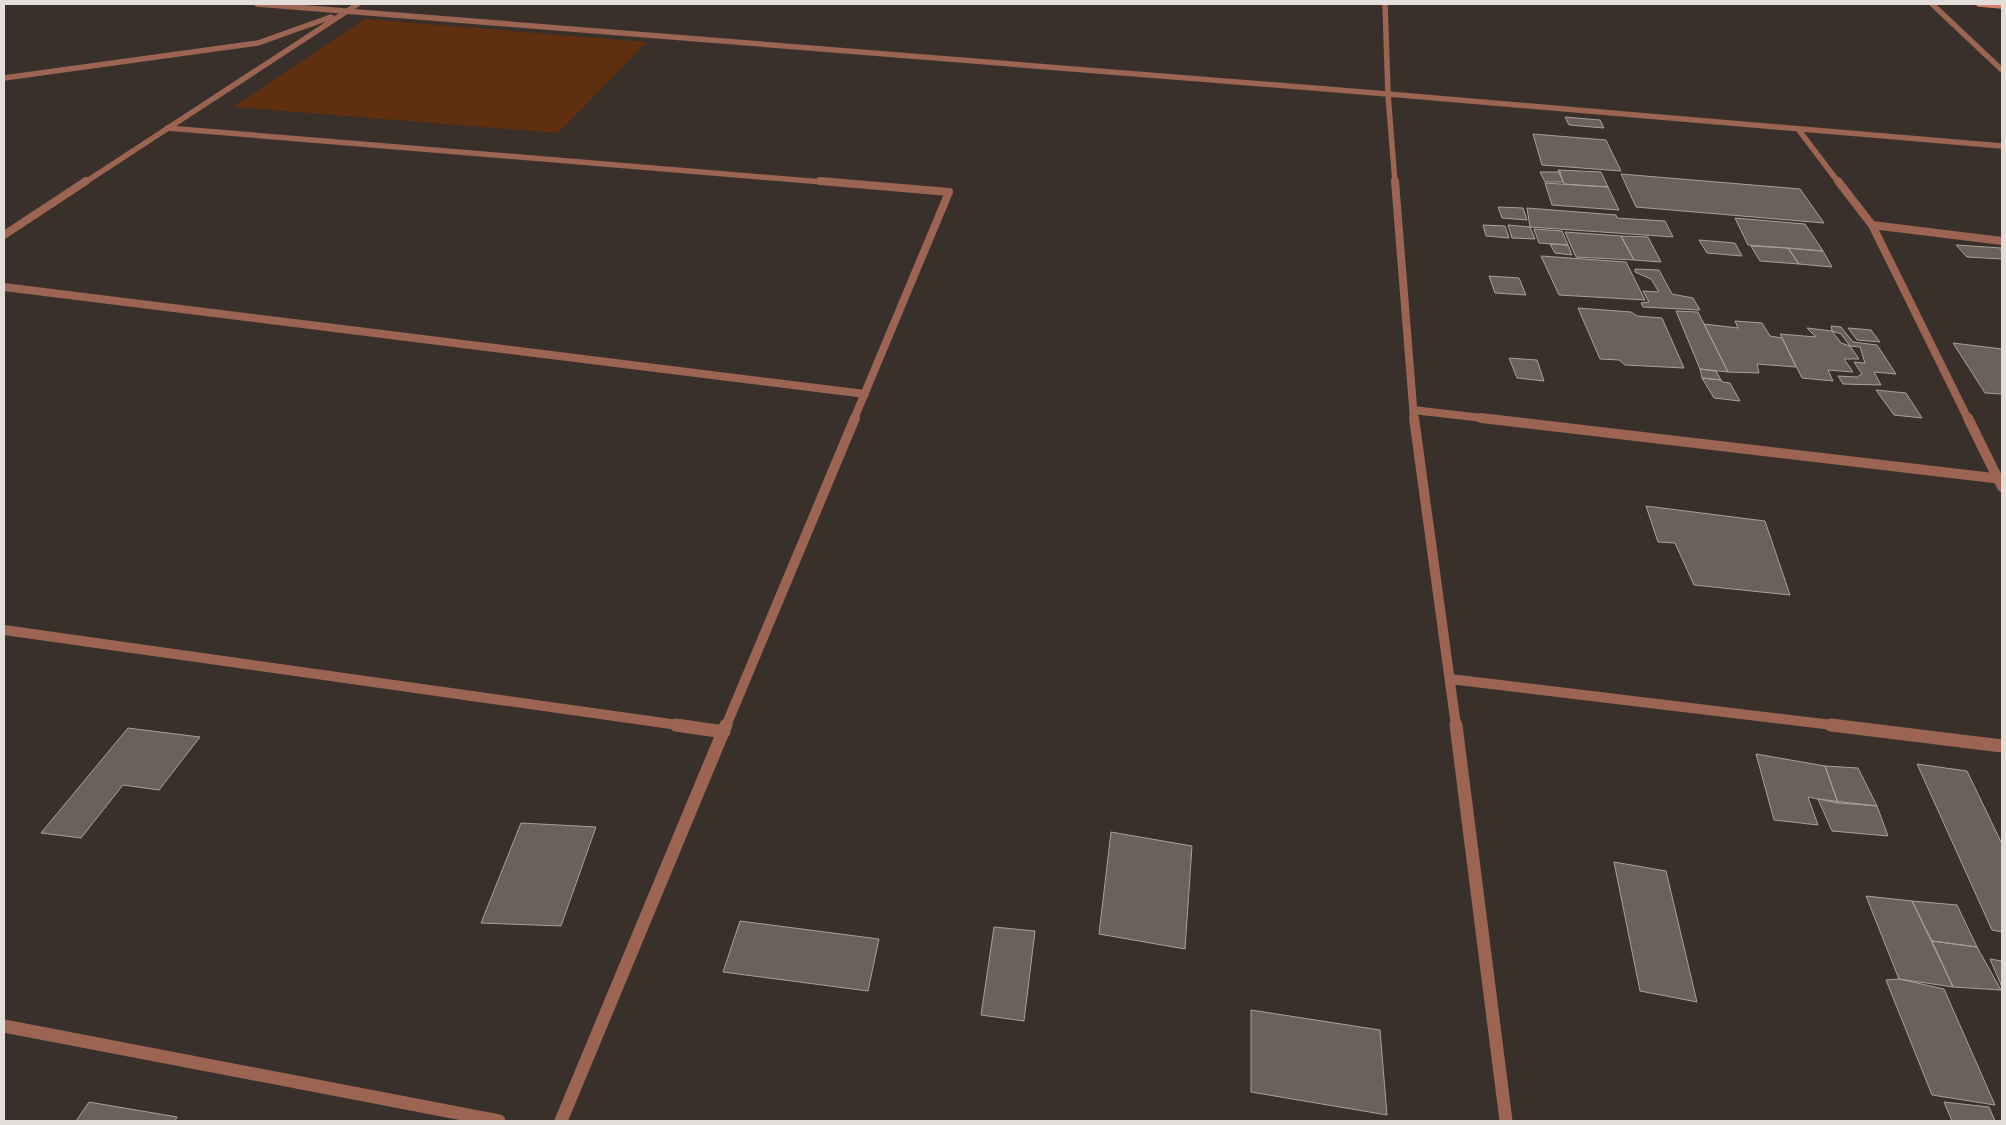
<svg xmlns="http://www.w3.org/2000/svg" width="2006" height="1125" viewBox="0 0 2006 1125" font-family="'Exo 2',sans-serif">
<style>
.green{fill:#5f2f10}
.building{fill:#6b605c;stroke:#ac9f9b}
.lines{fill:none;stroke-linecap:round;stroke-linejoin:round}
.street-far3{stroke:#9b6453;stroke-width:5.5}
.street-far2{stroke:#9b6453;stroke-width:8}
.street-far1{stroke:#9b6453;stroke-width:10}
.street{stroke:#9b6453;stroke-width:13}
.secondary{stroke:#d57f64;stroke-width:5.5}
</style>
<rect width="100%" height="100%" fill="#39302b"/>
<path class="green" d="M365,19L647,42L558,133L234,107Z"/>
<path class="building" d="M1565,117L1600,120L1604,128L1569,125Z
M1533,134L1606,140L1621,171L1542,165Z
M1558,170L1601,172L1608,187L1564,184Z
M1540,172H1560L1563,182H1545Z
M1621,174L1800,189L1824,223L1636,207Z
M1545,183L1608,187L1619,210L1552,205Z
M1498,207L1523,208L1527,220L1502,218Z
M1527,208L1616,215L1617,218L1665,221L1673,237L1530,227Z
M1735,218L1805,224L1823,251L1748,245Z
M1483,225L1505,226L1509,238L1486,236Z
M1508,225L1530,227L1535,239L1512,238Z
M1534,229L1562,231L1568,245L1539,243Z
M1565,232L1621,236L1634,260L1576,257Z
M1621,236L1648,237L1661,262L1634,260Z
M1699,240L1735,243L1742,256L1707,253Z
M1550,244L1568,245L1572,255L1555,253Z
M1956,245L2001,248L2002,259L1967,257Z
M1751,246L1788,248L1799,264L1760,261Z
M1788,248L1823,251L1832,267L1799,264Z
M1541,256L1626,262L1645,300L1559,295Z
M1635,269L1659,270L1672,294L1693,298L1700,310L1643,307L1641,303L1649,302L1643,291L1659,292L1651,279L1635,272Z
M1489,276L1519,278L1526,295L1495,293Z
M1578,308L1631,312L1637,316L1662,318L1684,368L1625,365L1619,360L1600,359Z
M1676,311L1698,312L1728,372L1700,369Z
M1735,321L1762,323L1770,336L1782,338L1796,367L1757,364L1759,373L1728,372L1704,324L1738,328Z
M1831,326L1841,327L1853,342L1877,345L1896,374L1874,372L1881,385L1843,384L1838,376L1857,377L1862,374L1854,362L1865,363L1860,347L1850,346L1841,334L1832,331Z
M1807,328L1832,331L1841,343L1850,346L1859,359H1844L1853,372L1828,370L1833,381L1802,378L1780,334L1816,337Z
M1848,328L1871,330L1880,342L1857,340Z
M1953,343L2002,349V394L1985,393Z
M1509,358L1537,360L1544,381L1517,378Z
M1700,369L1716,371L1721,380L1702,378Z
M1702,378L1721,380L1723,382L1730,383L1740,401L1714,398Z
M1876,390L1906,393L1922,418L1894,415Z
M1646,506L1765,521L1790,595L1694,585L1675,543L1658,542Z
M128,728L200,737L159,790L123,785L81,838L41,833Z
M1756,754L1825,766L1838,803L1808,797L1818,825L1774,820Z
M1917,764L1967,771L2002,844V932L1992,930Z
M1825,766L1858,768L1877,806L1838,803Z
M1818,799L1877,806L1888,836L1832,831Z
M521,823L596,827L561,926L481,923Z
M1111,832L1192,846L1185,949L1099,934Z
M1614,862L1666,871L1697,1002L1640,991Z
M1866,896L1912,901L1953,987L1899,979Z
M1912,901L1957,905L1977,947L1932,941Z
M740,921L879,939L868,991L723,972Z
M994,927L1035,931L1024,1021L981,1015Z
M1932,941L1977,947L2001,990L1953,987Z
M1990,959L2002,961V987Z
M1899,979L1944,989L1995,1105L1932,1095L1886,980Z
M1251,1010L1380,1030L1387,1115L1251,1092Z
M89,1102L177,1117L175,1121H76Z
M1944,1102L1989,1107L1995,1121H1952Z"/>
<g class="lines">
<path class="street-far3" d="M257,4L1388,94L2002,146
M1385,4L1388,94L1395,183
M1932,4L2002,70
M4,78L258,43L331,17
M167,128L835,183
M1798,129L1839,183
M84,183L358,4"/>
<path class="street-far2" d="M820,181L949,192L854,419
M1395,181L1414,419
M1838,181L1872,225L1968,419
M1872,225L2002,241
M4,235L86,181
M4,287L865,394
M1413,410L1491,419"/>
<path class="street-far1" d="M1414,418L1456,726
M1481,418L2002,479
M1968,418L2002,487
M4,630L685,726
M1450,679L1841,726
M726,726L855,418"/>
<path class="street" d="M676,725L724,732
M1456,725L1506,1121
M1831,725L2002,746
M4,1026L499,1121
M561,1121L726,725"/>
<path class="secondary" d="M1979,4L2002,6"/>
</g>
<rect width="2006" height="1125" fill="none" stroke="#e4dedb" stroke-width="10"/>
</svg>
